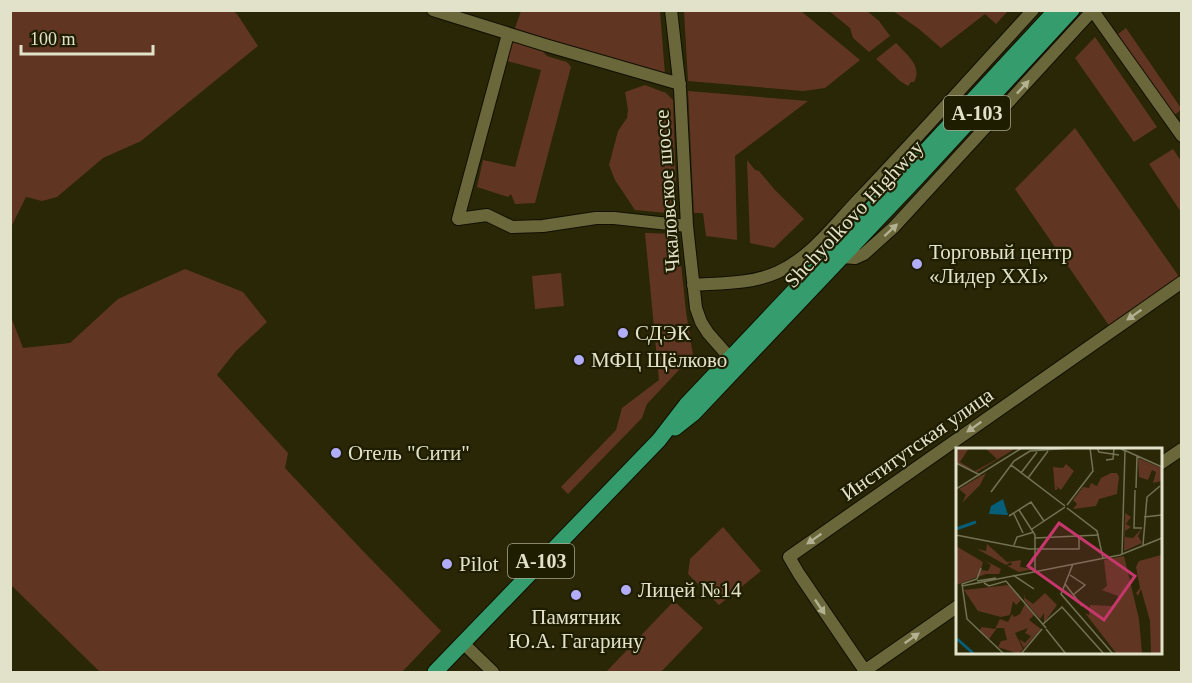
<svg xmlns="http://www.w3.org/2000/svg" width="1192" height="683" viewBox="0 0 1192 683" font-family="'Times New Roman',serif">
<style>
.green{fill:#603622}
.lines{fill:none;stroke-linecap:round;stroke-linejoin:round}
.minor-casing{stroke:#110f00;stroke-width:14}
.major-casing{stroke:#110f00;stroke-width:17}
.minor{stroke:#6a683b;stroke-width:12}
.major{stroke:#359d6d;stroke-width:15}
.oneway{fill:#b2b191}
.poi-dot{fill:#b1adfa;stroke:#1f1d00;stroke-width:2}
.labels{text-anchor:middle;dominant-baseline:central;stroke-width:4.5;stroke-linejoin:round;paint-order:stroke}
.shield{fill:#1f1d00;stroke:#a8a78d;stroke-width:1.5}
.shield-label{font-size:20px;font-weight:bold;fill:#e2e2ca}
.street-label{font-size:21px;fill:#e2e2ca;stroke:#1f1d00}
.poi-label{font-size:21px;fill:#e2e2ca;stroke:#1f1d00;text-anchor:start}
.inset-river{fill:none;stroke:#065e79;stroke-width:3}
.inset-road{fill:none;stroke:#737254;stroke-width:1.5}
.view{fill:#c7366c;fill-opacity:0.15;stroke:#c7366c;stroke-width:3}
.inset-edge{fill:none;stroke:#e2e2ca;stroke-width:3}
</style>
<rect width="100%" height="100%" fill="#292705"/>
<path class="green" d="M231,10L237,14L258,46L141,141L103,158L57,197L42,201L26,197L11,227V11Z
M521,11H660L665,75L514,31Z
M684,11H801L860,60L825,88L803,91L688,81Z
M829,11H867L879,21L890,36L869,52L853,38L850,28Z
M893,11H1008L996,24L985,14L941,48L919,29Z
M1126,28L1181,108V110L1173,116L1118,34Z
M1095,37L1157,127L1134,142L1075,58Z
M512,40L539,47L547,56L567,62L571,67L535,203L515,204L511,194L508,197L477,187L483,160L515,167L541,70L507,61Z
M896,43C906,54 923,66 914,82H911L908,86L900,81L876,59Z
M645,85L666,93L673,100L677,214L635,210L615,180L609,165L618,131L627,118L628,110L625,92Z
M688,91L808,101L735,156L737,240L706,236L703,213H694Z
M1075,128L1180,278L1110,327L1015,189Z
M1173,149L1181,161V212L1149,164Z
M747,160L755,170L759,171L775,190L804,219L774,248L750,243Z
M645,233L678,234L686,312L693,355L647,404L642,418L568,494L561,487L616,430L622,408L659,380Z
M185,269L243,292L267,322L236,351L217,375L288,453L285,468L363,551L441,631L402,672H100L11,585V317L23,348L70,343L118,299Z
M561,273L564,306L535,309L532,276Z
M723,527L761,571L719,605L688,574L690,559Z
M674,601L703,628L661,672H606Z"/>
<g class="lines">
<g class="minor-casing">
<path id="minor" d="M433,10L545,45L680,84
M671,10L680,89L687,226L696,308L701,322L708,333L730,358L737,362
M1093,11L1182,136
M508,34L458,219L487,215L512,227L543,226L596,218H614L687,226
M842,257L855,258L864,254L894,227L1093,10
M693,285C721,283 752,284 778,272C811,257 835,224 859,199C918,137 975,73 1033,10
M1160,464L1182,449
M463,643L493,672
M865,671L799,574L789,557L1182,282
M863,672L958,606"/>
</g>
<g class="major-casing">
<path id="major" d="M675,428L694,413L915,180L1072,10
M435,672L659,440L686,405L906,172L1056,10"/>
</g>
<use href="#minor" class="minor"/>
<use href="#major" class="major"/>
</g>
<defs><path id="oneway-solid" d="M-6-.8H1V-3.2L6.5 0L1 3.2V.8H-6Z" transform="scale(1.5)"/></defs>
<g class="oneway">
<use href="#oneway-solid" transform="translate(1023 87) rotate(-47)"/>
<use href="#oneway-solid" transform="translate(891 230) rotate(-43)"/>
<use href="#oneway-solid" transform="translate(1134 315) rotate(145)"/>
<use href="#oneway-solid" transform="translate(974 427) rotate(145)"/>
<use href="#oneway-solid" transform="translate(814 539) rotate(145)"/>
<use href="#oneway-solid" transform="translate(820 607) rotate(56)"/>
<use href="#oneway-solid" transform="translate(912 638) rotate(-35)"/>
</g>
<g class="poi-dot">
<circle cx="917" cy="264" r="6"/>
<circle cx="623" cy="333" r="6"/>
<circle cx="579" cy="360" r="6"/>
<circle cx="336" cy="453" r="6"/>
<circle cx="447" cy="564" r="6"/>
<circle cx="626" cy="590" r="6"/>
<circle cx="576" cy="595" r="6"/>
</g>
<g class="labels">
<g class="shield">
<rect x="944" y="96" width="66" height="34" rx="4.5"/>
<rect x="508" y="544" width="66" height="34" rx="4.5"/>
</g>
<g class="shield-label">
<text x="977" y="113">А-103</text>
<text x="541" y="561">А-103</text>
</g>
<g class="street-label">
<text transform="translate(667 191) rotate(-94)">Чкаловское шоссе</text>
<text transform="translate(854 214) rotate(-47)">Shchyolkovo Highway</text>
<text transform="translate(917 444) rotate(-35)">Институтская улица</text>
</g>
<g class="poi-label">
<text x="929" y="252">Торговый центр<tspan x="929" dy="24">«Лидер XXI»</tspan></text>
<text x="635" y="333">СДЭК</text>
<text x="591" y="360">МФЦ Щёлково</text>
<text x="348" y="453">Отель "Сити"</text>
<text x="459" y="564">Pilot</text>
<text x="638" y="590">Лицей №14</text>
<text x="576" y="617" text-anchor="middle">Памятник<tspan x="576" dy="24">Ю.А. Гагарину</tspan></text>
</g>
</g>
<g transform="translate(956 448)">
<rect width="206" height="206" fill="#292705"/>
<path d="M0,0H13L4,14L19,23L41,11L29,0H60L21,24L0,15ZM182,10L205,20V33L197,35L200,24L196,22L192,32L183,29ZM110,16L118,23L105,42L100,38L102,41L99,42L97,19L107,20ZM30,25L24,37L6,55L10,47L3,41ZM155,25H161L163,29L161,46L143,51L140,58L117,61L121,56L117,52L127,39L133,40L135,35L141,38L145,30ZM169,65L175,69L170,76L175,79L169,83V89L177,90L186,80L182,88L186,95L168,103ZM31,96L51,114L65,112L64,119L78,121L63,124L51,118L56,117L55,114L50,117L21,101L30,103ZM0,98L27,114L25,122L32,123L35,117L28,112L45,121L43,126H30L0,137ZM205,107V205H195L194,173L185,141L182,148L180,145L184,140L180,119L183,113ZM168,108L183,171L186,205H160L129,165L133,167L134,157L156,158L161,153L162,148L146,142L151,138L148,112ZM53,137L65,152L60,157L57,153L54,167L45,169L22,163L8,142ZM69,145V150L77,156L89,145L101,157L88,175V165L84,171L68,152ZM69,156L78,167L73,172L85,181L68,200L63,191L69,195L75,188L69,185L72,180L59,185L67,201L63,206L42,199L45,193L51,192L48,180H41L33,191L23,183L26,179L39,181L44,171L52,174L56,166L58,169L64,166Z" fill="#603622"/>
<path d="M47,51L52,67L33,66L35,58Z" fill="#065e79"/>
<path class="inset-river" d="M0,81L20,74M0,190L18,206"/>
<path class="inset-road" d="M141,0L143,4L163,7M164,0L169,3L166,106M168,2L206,19M150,12L157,11L158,0M0,15L24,27M55,17L109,58M65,25L81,4M72,30L92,3M180,40L181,8M0,41L66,0M179,42L178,80H186M35,44L58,13L74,3L115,0M111,57L137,23L134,0M111,60L141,83L147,110M63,62L79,87V122M58,66L67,85M53,68L75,54L88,73M188,69L206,67M76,81L109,59M0,87L73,101H123V90M79,90L143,87M58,97L61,89L78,84M187,97L191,49L204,38M117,116L105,146L157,206M25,120L21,131L6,136L11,171L48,206M57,127L78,141M114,127L129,137L117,147M21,133L40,130M28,135L33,138L50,133L90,180M109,136L126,158M6,138L164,107L206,90M87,176L106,159L148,206M90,181L110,206M65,206L86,181"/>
<path class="view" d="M103,75L179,128L148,172L72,118Z"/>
<rect width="206" height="206" class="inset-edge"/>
</g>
<rect width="1192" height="683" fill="none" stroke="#e2e2ca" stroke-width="24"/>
<path d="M21 45v9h132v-9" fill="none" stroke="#e2e2ca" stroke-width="3"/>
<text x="30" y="45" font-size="18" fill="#e2e2ca" stroke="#1f1d00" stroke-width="4.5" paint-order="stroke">100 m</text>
</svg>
